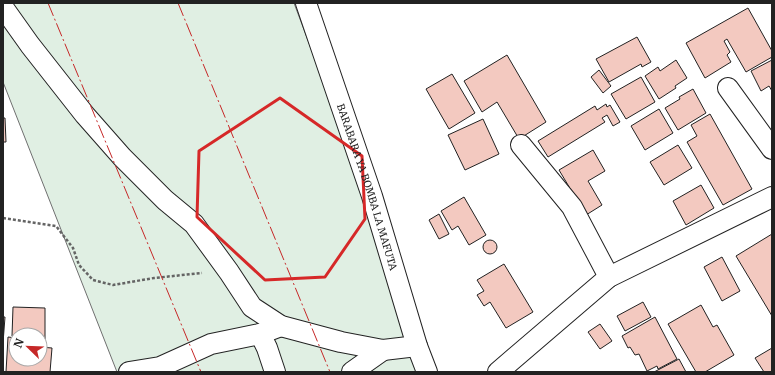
<svg xmlns="http://www.w3.org/2000/svg" width="775" height="375" viewBox="0 0 775 375" font-family="Merriweather,serif">
<style>
.green{fill:#e0efe3;stroke:#6f6f6f}
.building{fill:#f3c9c0;stroke:#222}
.lines{fill:none;stroke-linecap:round;stroke-linejoin:round}
.minor-casing{stroke:#222;stroke-width:22}
.path{stroke:#646464;stroke-width:2.5;stroke-dasharray:3 2;stroke-linecap:butt}
.minor{stroke:#fff;stroke-width:20}
.power{stroke:#c62828;stroke-width:1;stroke-dasharray:14 3 2 3;stroke-linecap:butt}
.marked{fill:none;stroke:#d62828;stroke-width:3;stroke-linejoin:round}
.labels{text-anchor:middle;dominant-baseline:central;stroke-width:3;stroke-linejoin:round;paint-order:stroke}
.street-label{font-size:10px;fill:#222;stroke:#fff}
</style>
<rect width="100%" height="100%" fill="#fff"/>
<path class="green" d="M3,3H294L432,372H117L3,82Z"/>
<path class="building" d="M748,8L772,51V57L746,72L727,39L724,41L730,52L727,55L731,62L705,78L686,43Z
M637,37L651,62L642,67L641,64L609,82L596,59Z
M507,55L546,122L519,139L497,102L482,112L464,81Z
M676,60L687,78L675,86L676,88L659,99L645,76L658,67L660,71Z
M772,60V91L769,86L761,91L751,71Z
M599,70L611,86L603,93L591,77Z
M452,74L475,113L449,129L426,89Z
M641,77L655,102L626,119L611,94Z
M693,89L706,113L678,130L665,108L680,99L679,97Z
M606,104L607,107L610,105L620,122L613,126L607,115L602,118L605,122L548,157L538,141L595,106L597,110Z
M659,109L673,133L645,150L631,126Z
M710,114L752,189L723,205L687,142L697,136L691,125Z
M3,118H5L6,142H3Z
M483,119L499,154L465,170L448,135Z
M678,145L692,168L664,185L650,162Z
M593,150L605,171L588,181L602,205L586,215L559,170Z
M701,185L714,208L686,225L673,201Z
M464,197L486,235L469,245L458,226L452,230L441,211Z
M439,214L449,234L439,239L429,220Z
M772,234V316L736,256Z
M483 247a7 7 0 1 1 14 0a7 7 0 1 1-14 0Z
M722,257L740,291L722,301L704,267Z
M504,264L533,312L506,328L490,302L484,306L477,295L484,291L477,280Z
M643,302L651,317L625,331L617,316Z
M701,305L713,327L717,325L734,355L705,372H696L668,324Z
M13,307L45,308V339H40V335L12,336Z
M3,317H5L3,343Z
M655,317L677,359L658,369L657,366L647,371L639,354L635,355L630,347L628,348L622,336Z
M600,324L612,341L600,349L588,332Z
M8,337L16,338V359H40V347L52,348L50,372H6Z
M772,348V372H764L755,358Z
M679,359L686,372H654Z"/>
<g class="lines">
<g class="minor-casing">
<g id="minor">
<path id="s1" d="M306,3L372,196L417,346L427,372"/>
<path d="M3,7L30,45L85,115L122,157L165,200L194,224L229,272L252,307L281,326L341,342L383,350L417,346"/>
<path d="M728,88L772,149"/>
<path d="M521,145L572,207L609,277"/>
<path d="M260,334L267,348L275,372"/>
<path d="M129,372L160,367L211,344L260,334L281,326"/>
<path d="M352,372L383,350"/>
<path d="M498,372L609,277L772,197"/>
</g>
</g>
<path class="path" d="M3,218L56,226L73,248L79,265L93,280L113,285L154,278L202,273"/>
<use href="#minor" class="minor"/>
<path class="power" d="M48,3L201,372
M178,3L330,372"/>
</g>
<path class="marked" d="M280,98L362,156L365,219L325,277L265,280L197,217L199,151Z"/>
<g class="labels">
<g class="street-label">
<text stroke="none"><textPath href="#s1" startOffset="194">BARABARA YA BOMBA LA MAFUTA</textPath></text>
</g>
</g>
<rect width="775" height="375" fill="none" stroke="#222222" stroke-width="8"/>
<g transform="translate(28 347) rotate(293)"><circle r="19" fill="#ffffff" stroke="#a7a7a7"/>
<path d="M0-3L7 15L0 10L-7 15Z" fill="#c62828"/>
<text y="-6" font-size="11" font-weight="bold" text-anchor="middle" fill="#222222">N</text>
</g>
</svg>
